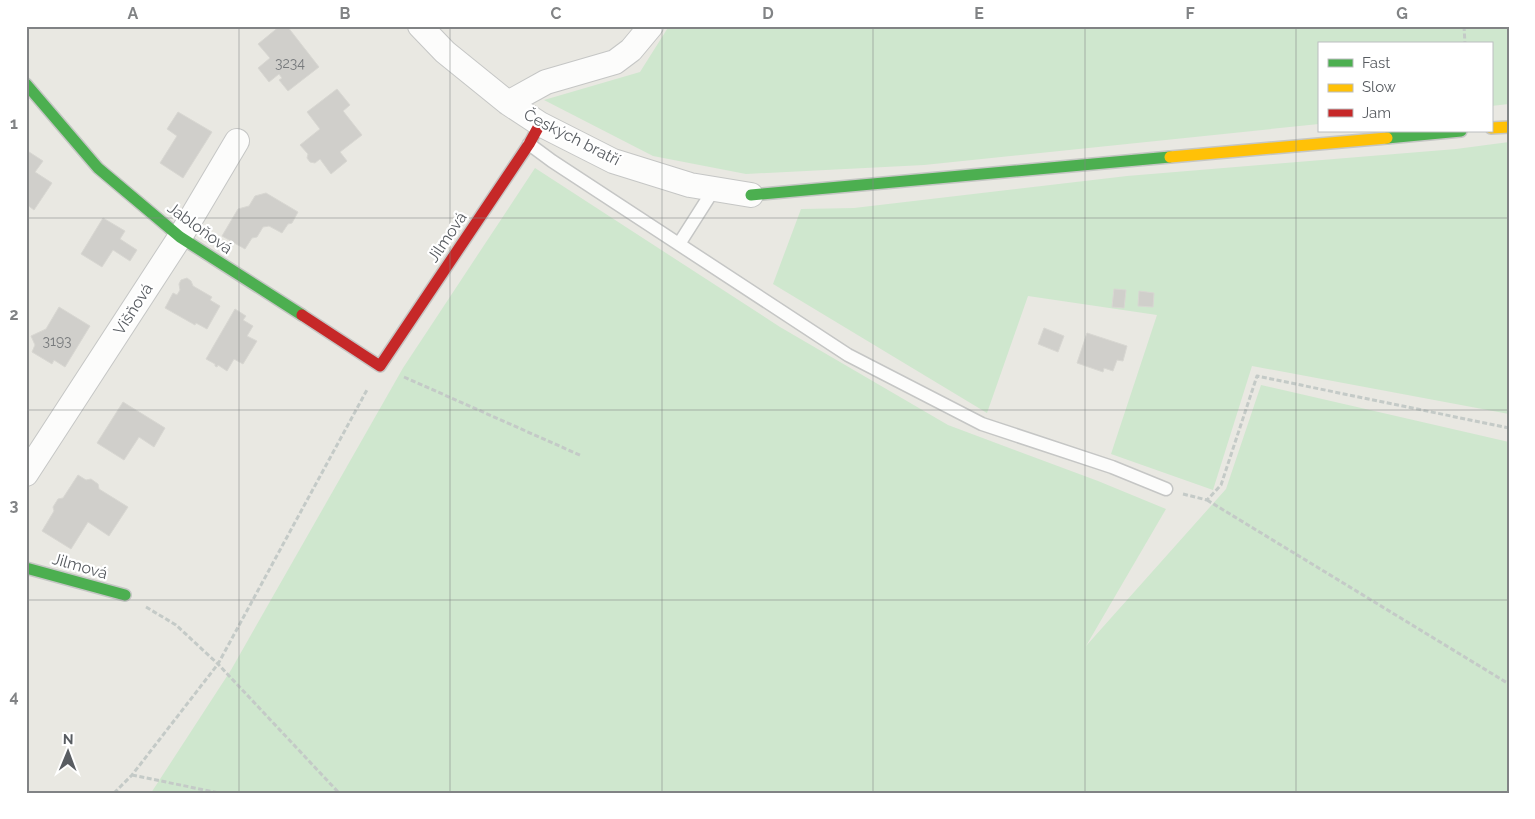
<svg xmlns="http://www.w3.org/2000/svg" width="1535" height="819" viewBox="0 0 1535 819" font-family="Raleway,sans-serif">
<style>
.green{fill:#cfe7ce}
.building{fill:#d0cfcb;stroke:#d8d7d2}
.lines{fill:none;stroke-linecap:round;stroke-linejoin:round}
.lane-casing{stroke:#c5c6c5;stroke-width:15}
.street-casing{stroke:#c5c6c5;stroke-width:26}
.fast-casing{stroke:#c5c6c4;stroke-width:14}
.slow-casing{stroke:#c5c6c4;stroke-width:14}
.jam-casing{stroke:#c5c6c4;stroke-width:14}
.path{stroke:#c4cac7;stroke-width:3;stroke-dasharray:5 2.5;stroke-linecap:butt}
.lane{stroke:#fcfcfb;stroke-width:12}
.street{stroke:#fcfcfb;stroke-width:24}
.fast{stroke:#4caf50;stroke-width:11}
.slow{stroke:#ffc107;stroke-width:11}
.jam{stroke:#c62828;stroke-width:11}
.grid{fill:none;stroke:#818385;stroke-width:1;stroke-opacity:0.55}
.labels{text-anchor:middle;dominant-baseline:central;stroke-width:4.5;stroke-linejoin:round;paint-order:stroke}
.number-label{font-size:14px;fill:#777a7c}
.street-label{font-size:16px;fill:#585c61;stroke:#fff}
.neatline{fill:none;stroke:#818385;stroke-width:2}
.grid-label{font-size:16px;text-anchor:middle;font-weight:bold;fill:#818385}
</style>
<rect width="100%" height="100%" fill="#e9e8e2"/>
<path class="green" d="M669,26H1509V104L1491,106V44H1319V124L924,165L746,174L653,156L544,100L640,72Z
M1509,142V414L1252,366L1213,490L1111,454L1157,315L1028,296L987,413L773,284L801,209L854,208L1127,176L1456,149Z
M535,168L780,327L948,425L1098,481L1166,509L1086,646L1226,489L1261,385L1509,442V793H151L231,670L403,368Z"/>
<path class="building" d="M280,26H287L319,67L288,91L279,80L282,78L279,74L269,82L258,68L270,58L258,44Z
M337,89L350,105L343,111L362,135L340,152L347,161L331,174L320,159L315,163L310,162L307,158L308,154L300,145L320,129L307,112Z
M178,112L212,132L183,178L160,163L177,136L167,129Z
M26,150L43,161L35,172L52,183L34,210L26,204Z
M266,193L298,212L292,223L288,224L282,233L269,226L263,227L257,237L252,238L245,249L222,236L238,209L249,206L255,196Z
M103,218L125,231L120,239L137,250L130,261L113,250L102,267L81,254Z
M187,278L191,281L193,286L212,297L210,300L220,306L207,329L196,323L195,325L165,308L173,293L177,295L180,290L179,284L181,280Z
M1114,289L1126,290L1124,308L1112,307Z
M1139,291L1154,293L1153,307L1138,306Z
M59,307L90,326L65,367L54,360L52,364L32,352L35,345L31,336L46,329Z
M235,309L246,316L243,320L253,326L247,336L257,341L243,364L234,359L227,371L218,365L217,367L215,366V364L206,359Z
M1044,328L1064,336L1058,352L1038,344Z
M1087,333L1127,346L1123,361L1117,360L1113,371L1104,368L1103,372L1077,363Z
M123,402L165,428L154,447L139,437L124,460L97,443Z
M78,475L86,480L91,479L98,484L99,489L128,507L109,536L88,522L71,549L42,531L54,511L53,507L58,499L63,498Z"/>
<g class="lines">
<g class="lane-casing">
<path id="lane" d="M529,144L552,161L848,355L982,424L1112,467L1166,489
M679,244L714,189"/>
</g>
<g class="street-casing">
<path id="street" d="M420,26L445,52L508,103L540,124L613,161L690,185L751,195
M508,103L546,82L615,62L631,50L651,26
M26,474L180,237L237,141"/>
</g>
<g class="fast-casing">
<path id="fast" d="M26,84L98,168L180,237L302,315
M1387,138L1461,131
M751,195L1170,157
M26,568L125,595"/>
</g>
<g class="slow-casing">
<path id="slow" d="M1491,128L1509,127
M1170,157L1387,138"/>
</g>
<g class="jam-casing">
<path id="jam" d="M302,315L380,366L529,144L540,124"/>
</g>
<path class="path" d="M1464,26L1465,44
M404,377L582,456
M1183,494L1207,500L1221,485L1257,376L1509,428
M1207,500L1509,684
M146,607L176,625L218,664L339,793
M132,775L219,793
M114,793L132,775L218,664L368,388"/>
<use href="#lane" class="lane"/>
<use href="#street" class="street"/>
<use href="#fast" class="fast"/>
<use href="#slow" class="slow"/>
<use href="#jam" class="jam"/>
</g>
<path class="grid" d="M239,26V793M450,26V793M662,26V793M873,26V793M1085,26V793M1296,26V793M26,218H1509M26,410H1509M26,600H1509"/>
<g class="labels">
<g class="number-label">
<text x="290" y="63">3234</text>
<text x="57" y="341">3193</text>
</g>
<g class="street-label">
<text transform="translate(572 137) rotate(27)">Českých bratří</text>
<text transform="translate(200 228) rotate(36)">Jabloňová</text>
<text transform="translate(447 237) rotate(-56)">Jilmová</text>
<text transform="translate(133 309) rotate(-57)">Višňová</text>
<text transform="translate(80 566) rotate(16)">Jilmová</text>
</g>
</g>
<rect width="1535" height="819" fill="none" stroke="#ffffff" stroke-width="55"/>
<rect x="1318" y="42" width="175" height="90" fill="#ffffff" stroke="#bcbec0"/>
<rect x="1328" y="59" width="25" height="8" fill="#4caf50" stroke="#bcbec0"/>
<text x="1362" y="68" font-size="15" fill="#585c61">Fast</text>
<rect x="1328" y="84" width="25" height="8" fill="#ffc107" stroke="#bcbec0"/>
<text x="1362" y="92" font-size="15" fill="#585c61">Slow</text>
<rect x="1328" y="109" width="25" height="8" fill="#c62828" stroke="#bcbec0"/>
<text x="1362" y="118" font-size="15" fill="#585c61">Jam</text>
<g transform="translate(68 752) rotate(1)" stroke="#ffffff" stroke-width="4" paint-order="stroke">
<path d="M0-4L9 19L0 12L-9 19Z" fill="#585c61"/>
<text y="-8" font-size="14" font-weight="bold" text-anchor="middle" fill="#585c61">N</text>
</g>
<rect x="28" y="28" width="1480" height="764" class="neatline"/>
<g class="grid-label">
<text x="133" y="19">A</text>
<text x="345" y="19">B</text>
<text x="556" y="19">C</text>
<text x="768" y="19">D</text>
<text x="979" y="19">E</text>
<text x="1190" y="19">F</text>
<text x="1402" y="19">G</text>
<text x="14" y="129">1</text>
<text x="14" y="320">2</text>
<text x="14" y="511">3</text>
<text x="14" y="702">4</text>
</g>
</svg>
